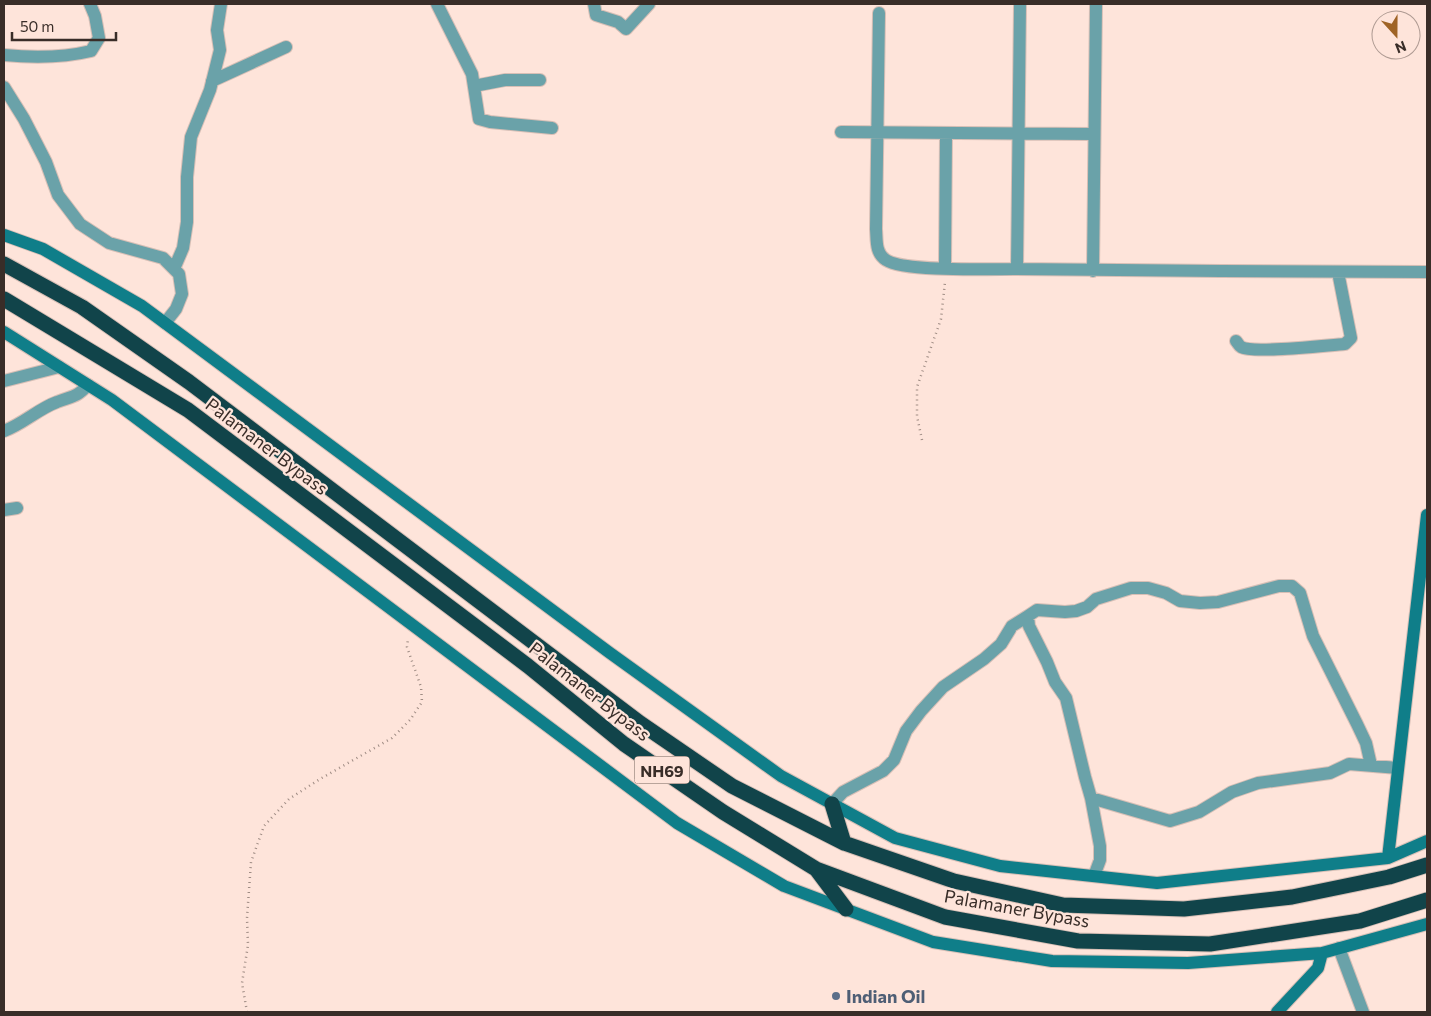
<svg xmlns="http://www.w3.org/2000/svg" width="1431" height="1016" viewBox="0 0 1431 1016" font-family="Commissioner,sans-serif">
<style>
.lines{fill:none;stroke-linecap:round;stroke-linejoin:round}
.street-casing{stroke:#d7bfb6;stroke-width:14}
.secondary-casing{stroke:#d7bfb6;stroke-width:14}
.highway-casing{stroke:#d7bfb6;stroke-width:17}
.path{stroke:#9f8c84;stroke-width:2.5;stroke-dasharray:1 4;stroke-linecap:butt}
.street{stroke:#6aa2a9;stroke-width:12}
.secondary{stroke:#0f7e89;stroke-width:12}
.highway{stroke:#11444a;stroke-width:15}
.service-dot{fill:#5c6f8a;stroke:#fee4da;stroke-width:2}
.labels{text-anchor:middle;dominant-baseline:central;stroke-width:4.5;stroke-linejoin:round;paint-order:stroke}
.shield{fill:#fee4da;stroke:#74645d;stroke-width:1}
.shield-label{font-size:16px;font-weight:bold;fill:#392d28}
.street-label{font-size:18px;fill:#392d28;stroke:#fee4da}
.service-label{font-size:18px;font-weight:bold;fill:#4e5e75;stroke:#fee4da;text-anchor:start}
</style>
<rect width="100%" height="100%" fill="#fee4da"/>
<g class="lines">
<g class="street-casing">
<path id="street" d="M437,4L472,74L479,119L490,122L552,128
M594,4L596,15L618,22L626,29L649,4
M879,13L876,229C877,240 875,253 886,260C904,272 988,269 1014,269C1152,271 1289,271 1427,272
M4,55C34,58 62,58 91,51L99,38L95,16L90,4
M212,81L286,47
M474,86L505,80H540
M4,87L24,119L46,162L58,195L80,224L109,243L163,258L179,274L182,294L176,309L165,323
M841,132L1094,134
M945,268L946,133
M174,269L183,248L187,222V177L191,137L210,90L220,50L217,30L221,4
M1017,269L1020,4
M1093,271L1096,4
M1236,341C1238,343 1239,346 1241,347C1253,354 1328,345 1345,344L1351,338L1338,272
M4,381L59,367
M4,431C23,424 38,409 57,402C72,396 76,398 88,385
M4,510L17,508
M1371,765L1366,743L1357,724L1313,636L1300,593L1292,586H1279L1218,602L1200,603L1180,601L1166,593L1148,588H1131L1096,599L1087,607L1076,611L1065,612L1037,610L1028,616L1029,626L1047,662L1055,682L1066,698L1085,777L1091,798L1170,821L1199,812L1232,792L1258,783L1330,773L1349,764L1398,768
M1091,798L1100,846V860L1094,876
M832,804L843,792L883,771L894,760L906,731L921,711L943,687L984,659L1001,644L1012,626L1028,616
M1339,948L1363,1012"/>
</g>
<g class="secondary-casing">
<path id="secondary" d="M4,235L43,249L142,306L610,653L781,776L895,838L1000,866L1157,883L1388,858L1427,841
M4,332L112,400L677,823L784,886L933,942L1052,961L1188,963L1322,953L1427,924
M1388,858L1427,515
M1277,1012L1318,968L1322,953"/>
</g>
<g class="highway-casing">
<path id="highway" d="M4,264L82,307L189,382L640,723L732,786L844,843L954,881L1063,905L1184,909L1292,897L1389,877L1427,865
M4,299L188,410L528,666L624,744L723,812L816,869L945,917L1078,941L1210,944L1360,921L1427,900
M832,804L844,843
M816,869L846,909"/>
</g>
<path class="path" d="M922,440L917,416V387L941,319L945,282
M247,1012L242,983L248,945L247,918L251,862L264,826L289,799L320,779L392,738L410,720L422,702L421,687L407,647L408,639"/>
<use href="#street" class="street"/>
<use href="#secondary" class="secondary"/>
<use href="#highway" class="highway"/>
</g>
<circle class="service-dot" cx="836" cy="996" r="5"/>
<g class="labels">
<rect class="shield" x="634.5" y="756.5" width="55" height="27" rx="4"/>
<g class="shield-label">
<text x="662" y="770">NH69</text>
</g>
<g class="street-label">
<text transform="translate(267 446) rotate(37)">Palamaner Bypass</text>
<text transform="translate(590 691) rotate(38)">Palamaner Bypass</text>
<text transform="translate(1017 908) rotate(10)">Palamaner Bypass</text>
</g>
<g class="service-label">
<text x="846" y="996">Indian Oil</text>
</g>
</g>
<rect width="1431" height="1016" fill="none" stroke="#392d28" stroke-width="10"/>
<g transform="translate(1396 35) rotate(159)"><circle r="24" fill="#fee4da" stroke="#af9b93"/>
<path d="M0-4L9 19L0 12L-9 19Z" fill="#9f6325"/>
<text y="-8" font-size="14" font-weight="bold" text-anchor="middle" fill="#392d28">N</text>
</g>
<path d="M12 32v8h104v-8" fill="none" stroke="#392d28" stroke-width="2.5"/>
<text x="20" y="32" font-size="15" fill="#392d28" stroke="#fee4da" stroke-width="4" paint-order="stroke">50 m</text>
</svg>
